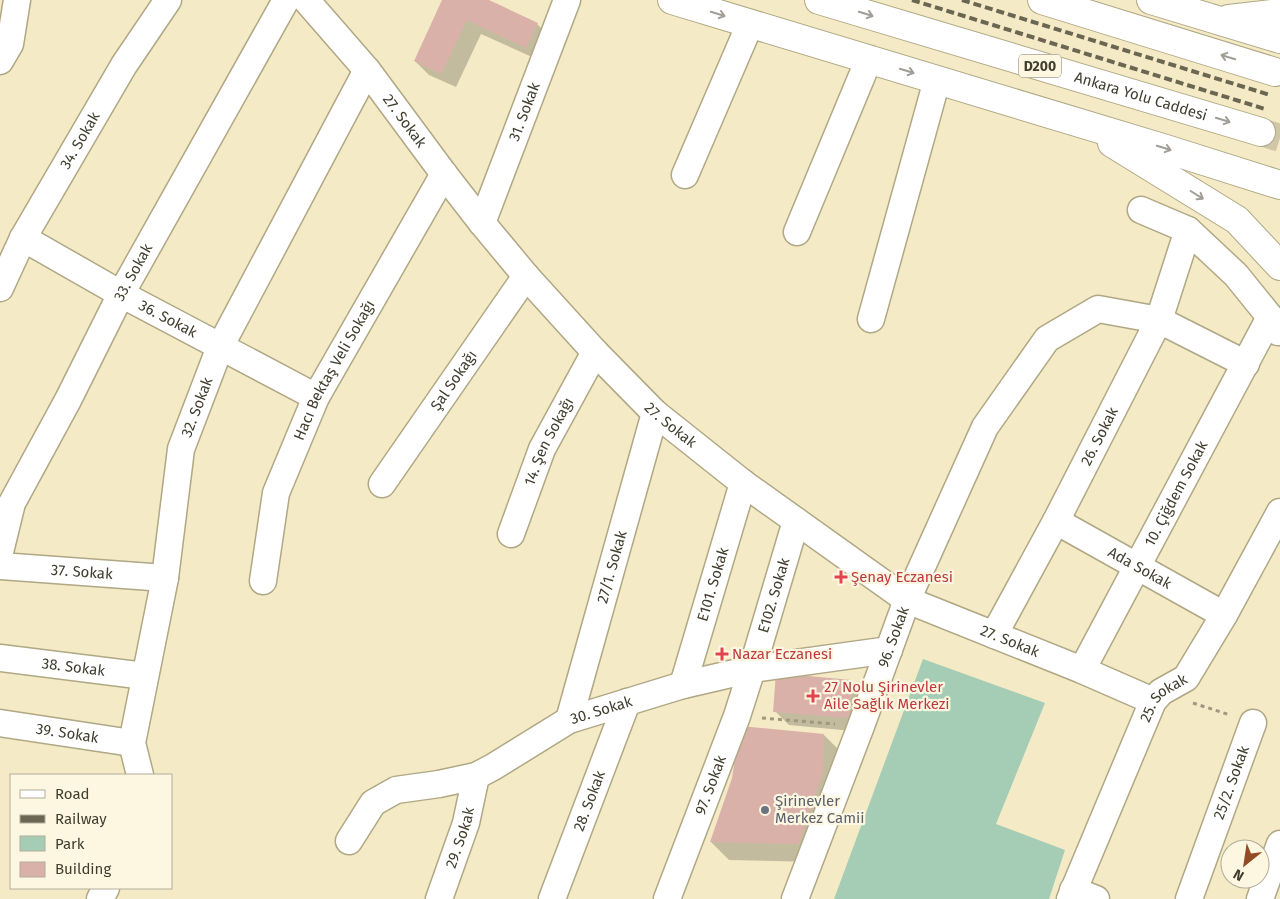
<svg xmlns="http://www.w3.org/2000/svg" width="1280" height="899" viewBox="0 0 1280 899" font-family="'Fira Sans',sans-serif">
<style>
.green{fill:#a5cdb5}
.shadow{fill:#0003}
.building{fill:#dab1a9}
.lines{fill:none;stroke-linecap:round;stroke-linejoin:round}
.highway-tunnel{stroke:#d0c7a8;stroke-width:28;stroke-dasharray:28 14;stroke-linecap:butt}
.minor-casing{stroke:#b0a784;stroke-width:29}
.highway-casing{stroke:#b0a784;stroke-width:30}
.path{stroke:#9f987e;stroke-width:3;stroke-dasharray:4 4;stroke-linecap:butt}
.minor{stroke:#fff;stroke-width:26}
.highway{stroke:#fff;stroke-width:28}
.rail{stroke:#6b6652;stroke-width:4;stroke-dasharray:8 4;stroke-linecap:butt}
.oneway{stroke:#a09e97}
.health-dot{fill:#e0444e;stroke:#fdf7e1;stroke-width:2}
.worship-dot{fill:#6b7280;stroke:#fdf7e1;stroke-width:2}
.labels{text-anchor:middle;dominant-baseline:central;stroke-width:4.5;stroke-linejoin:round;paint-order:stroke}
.shield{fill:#fdf7e1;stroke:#797564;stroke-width:1}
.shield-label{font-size:14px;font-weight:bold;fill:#413d2f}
.street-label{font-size:15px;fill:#413d2f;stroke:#fdf7e1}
.health-label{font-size:15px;fill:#be3a42;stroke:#fdf7e1;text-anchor:start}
.worship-label{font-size:15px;fill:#5b616d;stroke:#fdf7e1;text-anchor:start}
</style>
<rect width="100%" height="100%" fill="#f4eac6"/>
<path class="green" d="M923,659L1045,703L996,824L1065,850L1049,899H834Z"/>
<path class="shadow" d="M444,0H486L537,24L551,38L541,61L481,34L456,87L429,75L415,61Z
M851,681L865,695L863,732L789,725L775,711Z
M824,735L842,753L817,862L729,860L711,842Z"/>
<path class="building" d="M442,0H489L538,23L526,48L467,20L441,74L414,61Z
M776,673L852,680L849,718L773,712Z
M740,726L824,734L823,771L799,844L710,842L732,778Z"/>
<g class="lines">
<path class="highway-tunnel" d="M1261,132L1280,138"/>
<g class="minor-casing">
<g id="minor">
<path id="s1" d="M306,0L367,70L444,174L482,223L526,276L595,352L655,413L743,483L907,600L1082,670L1153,701"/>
<path d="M0,61L10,44L17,0"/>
<path d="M685,175L750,24"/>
<path d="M1141,210L1188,230L1236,275L1270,317L1278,332"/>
<path id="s2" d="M482,223L567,0"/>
<path d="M797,232L869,59"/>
<path id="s3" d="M23,238L121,294L316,397"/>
<path id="s4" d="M0,288L23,238L124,65L168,0"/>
<path d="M871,319L937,80"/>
<path id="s5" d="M382,484L526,276"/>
<path id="s6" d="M1056,521L1224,615"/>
<path id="s7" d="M511,534L542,449L595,352"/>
<path id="s8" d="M0,552L12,503L68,400L121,294L286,0"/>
<path id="s9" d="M0,566L165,578"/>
<path id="s10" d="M263,581L276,493L316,397L444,174"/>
<path id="s11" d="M994,635L1056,521L1159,320L1188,230"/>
<path id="s12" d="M0,658L145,676"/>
<path id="s13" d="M1082,670L1270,317"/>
<path id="s14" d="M683,685L743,483"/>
<path id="s15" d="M569,720L655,413"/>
<path id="s16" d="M0,723L132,743"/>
<path id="s17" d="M140,775L132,743L165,578L181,449L220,347L367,70"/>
<path id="s18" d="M349,841L373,803L396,790L439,784L476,776L493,767L569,720L683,685L752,669L889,650"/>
<path d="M1073,890L1096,899"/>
<path d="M100,899L106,888"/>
<path id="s19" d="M439,899L466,823L476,776"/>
<path id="s20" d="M552,899L627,702"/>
<path id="s21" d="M667,899L737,716L752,669L796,521"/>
<path id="s22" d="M795,899L861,726L907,600L985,427L1047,339L1098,309L1159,320L1246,364"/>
<path id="s23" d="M1070,899L1153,701L1161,692L1186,678L1224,615L1280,512"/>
<path id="s24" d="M1189,899L1253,723"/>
<path d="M1260,899L1280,844"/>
</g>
</g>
<g class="highway-casing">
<g id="highway">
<path d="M672,0L1166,149L1280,185"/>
<path id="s25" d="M819,0L1261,132"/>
<path d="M1042,0L1275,72"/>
<path d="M1151,0L1280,39"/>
<path d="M1229,19L1280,13"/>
<path d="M1112,143L1237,220L1280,266"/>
</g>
</g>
<path class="path" d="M1193,703L1230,715
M762,718L835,724"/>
<use href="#minor" class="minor"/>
<use href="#highway" class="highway"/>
<path class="rail" d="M912,0L1265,109
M962,0L1270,95"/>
</g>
<defs><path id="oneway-shaft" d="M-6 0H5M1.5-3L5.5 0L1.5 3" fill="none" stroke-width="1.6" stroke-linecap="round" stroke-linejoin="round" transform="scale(1.25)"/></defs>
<g class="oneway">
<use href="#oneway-shaft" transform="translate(718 14) rotate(17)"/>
<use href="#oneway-shaft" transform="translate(866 14) rotate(17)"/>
<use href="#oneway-shaft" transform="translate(1228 57) rotate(-163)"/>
<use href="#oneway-shaft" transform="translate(907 71) rotate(17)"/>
<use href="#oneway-shaft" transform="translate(1223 120) rotate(17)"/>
<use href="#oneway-shaft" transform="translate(1164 148) rotate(17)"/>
<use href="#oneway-shaft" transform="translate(1197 195) rotate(32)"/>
</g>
<g class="health-dot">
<path d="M838.5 569.5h5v5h5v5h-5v5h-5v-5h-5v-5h5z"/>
<path d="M719.5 646.5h5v5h5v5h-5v5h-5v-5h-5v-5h5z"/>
<path d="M810.5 688.5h5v5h5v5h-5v5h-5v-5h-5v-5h5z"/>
</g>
<circle class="worship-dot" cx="765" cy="810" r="5"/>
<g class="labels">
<rect class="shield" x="1019" y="54.5" width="42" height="23" rx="4"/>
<g class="shield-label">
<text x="1040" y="66">D200</text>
</g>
<g class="street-label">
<text stroke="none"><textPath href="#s25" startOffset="336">Ankara Yolu Caddesi</textPath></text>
<text stroke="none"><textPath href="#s2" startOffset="119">31. Sokak</textPath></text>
<text stroke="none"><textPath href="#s1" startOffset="156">27. Sokak</textPath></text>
<text stroke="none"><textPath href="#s4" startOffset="168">34. Sokak</textPath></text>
<text stroke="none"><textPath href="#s8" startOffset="311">33. Sokak</textPath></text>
<text stroke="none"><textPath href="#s3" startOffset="166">36. Sokak</textPath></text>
<text stroke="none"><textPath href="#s10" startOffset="225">Hacı Bektaş Veli Sokağı</textPath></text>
<text stroke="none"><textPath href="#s5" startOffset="126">Şal Sokağı</textPath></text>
<text stroke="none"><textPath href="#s17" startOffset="376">32. Sokak</textPath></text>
<text stroke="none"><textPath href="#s1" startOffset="561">27. Sokak</textPath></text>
<text stroke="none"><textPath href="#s11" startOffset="225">26. Sokak</textPath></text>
<text stroke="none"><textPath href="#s7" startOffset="100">14. Şen Sokağı</textPath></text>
<text stroke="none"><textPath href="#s13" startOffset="200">10. Çiğdem Sokak</textPath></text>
<text stroke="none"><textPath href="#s15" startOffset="159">27/1. Sokak</textPath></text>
<text stroke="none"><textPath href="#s6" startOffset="96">Ada Sokak</textPath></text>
<text stroke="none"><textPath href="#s9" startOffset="82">37. Sokak</textPath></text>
<text stroke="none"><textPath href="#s14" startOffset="105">E101. Sokak</textPath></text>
<text stroke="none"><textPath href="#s21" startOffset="322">E102. Sokak</textPath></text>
<text stroke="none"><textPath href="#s22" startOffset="280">96. Sokak</textPath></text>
<text stroke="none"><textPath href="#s1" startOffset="966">27. Sokak</textPath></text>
<text stroke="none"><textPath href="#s12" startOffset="74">38. Sokak</textPath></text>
<text stroke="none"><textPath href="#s23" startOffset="224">25. Sokak</textPath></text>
<text stroke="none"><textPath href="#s18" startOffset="295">30. Sokak</textPath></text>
<text stroke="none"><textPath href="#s16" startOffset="68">39. Sokak</textPath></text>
<text stroke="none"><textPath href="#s24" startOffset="124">25/2. Sokak</textPath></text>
<text stroke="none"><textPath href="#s21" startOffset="122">97. Sokak</textPath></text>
<text stroke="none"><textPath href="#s20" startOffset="105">28. Sokak</textPath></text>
<text stroke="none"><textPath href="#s19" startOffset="65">29. Sokak</textPath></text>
</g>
<g class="health-label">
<text x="851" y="577">Şenay Eczanesi</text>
<text x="732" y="654">Nazar Eczanesi</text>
<text x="824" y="687">27 Nolu Şirinevler<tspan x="824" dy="17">Aile Sağlık Merkezi</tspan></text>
</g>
<g class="worship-label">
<text x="775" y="801">Şirinevler<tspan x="775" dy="17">Merkez Camii</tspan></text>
</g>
</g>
<rect x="10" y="774" width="162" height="115" fill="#fdf7e1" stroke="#b2ad9a"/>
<rect x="20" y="790" width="25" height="8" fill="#ffffff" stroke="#b2ad9a"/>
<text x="55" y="799" font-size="15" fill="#413d2f">Road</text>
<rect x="20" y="815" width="25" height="8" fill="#6b6652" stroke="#b2ad9a"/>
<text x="55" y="824" font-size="15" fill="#413d2f">Railway</text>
<rect x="20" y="836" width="25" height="15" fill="#a5cdb5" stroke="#b2ad9a"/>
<text x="55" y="849" font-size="15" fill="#413d2f">Park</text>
<rect x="20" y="862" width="25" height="15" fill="#dab1a9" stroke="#b2ad9a"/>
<text x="55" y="874" font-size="15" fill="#413d2f">Building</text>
<g transform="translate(1245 864) rotate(210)"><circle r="24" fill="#fdf7e1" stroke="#b2ad9a"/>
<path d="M0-4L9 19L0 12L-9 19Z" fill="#924b24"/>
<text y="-8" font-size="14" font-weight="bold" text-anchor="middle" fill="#413d2f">N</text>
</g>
</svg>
